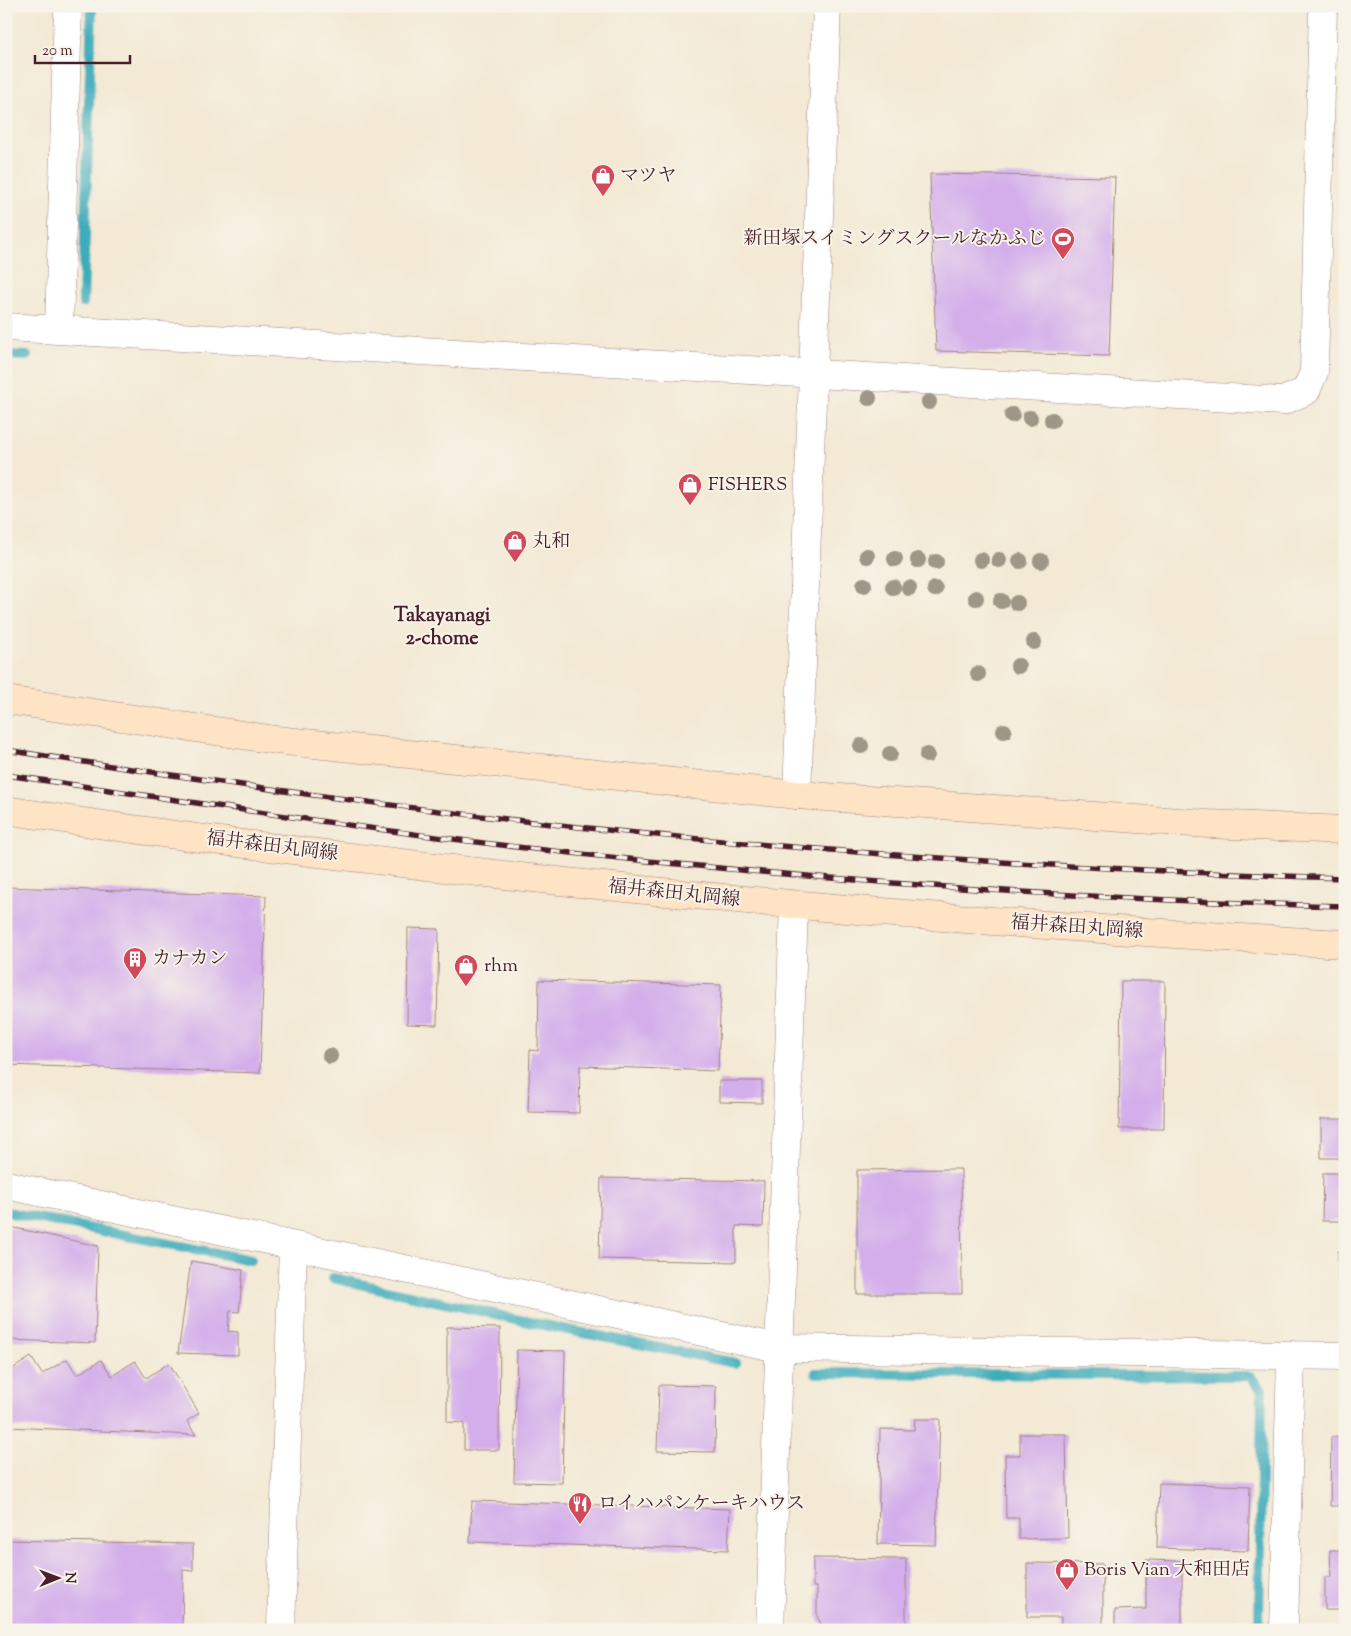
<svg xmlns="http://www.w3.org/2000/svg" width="1351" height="1636" viewBox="0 0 1351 1636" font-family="'Sorts Mill Goudy','Noto Serif JP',serif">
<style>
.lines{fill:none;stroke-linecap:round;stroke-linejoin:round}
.stream{stroke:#3eacbb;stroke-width:10}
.building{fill:#d3aeeb}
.minor-casing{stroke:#9e8480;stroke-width:29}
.secondary-casing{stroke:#9e8480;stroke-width:29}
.minor{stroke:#fff;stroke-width:28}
.secondary{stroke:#fee4c5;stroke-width:28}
.rail-casing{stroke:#4a1f2b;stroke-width:5.5}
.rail{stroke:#f7f3e8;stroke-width:4;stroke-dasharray:11;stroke-linecap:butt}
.tree{fill:#9e9686}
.labels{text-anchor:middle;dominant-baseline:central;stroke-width:4;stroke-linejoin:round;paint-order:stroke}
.poi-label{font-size:19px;fill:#4a1f2b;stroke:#f7f3e8;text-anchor:start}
.street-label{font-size:19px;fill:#4a1f2b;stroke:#f7f3e8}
.neighbourhood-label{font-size:20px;font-weight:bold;fill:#4a1f2b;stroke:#f7f3e8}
</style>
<rect width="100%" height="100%" fill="#f7f3e8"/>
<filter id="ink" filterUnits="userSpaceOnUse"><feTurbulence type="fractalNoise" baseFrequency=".02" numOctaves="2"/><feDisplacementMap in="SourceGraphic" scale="10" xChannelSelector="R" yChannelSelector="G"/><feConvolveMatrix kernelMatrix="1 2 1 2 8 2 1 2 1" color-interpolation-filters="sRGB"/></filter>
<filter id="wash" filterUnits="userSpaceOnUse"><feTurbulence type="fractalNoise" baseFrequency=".0096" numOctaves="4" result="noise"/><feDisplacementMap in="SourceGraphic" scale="20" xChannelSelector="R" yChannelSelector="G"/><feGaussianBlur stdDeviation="1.12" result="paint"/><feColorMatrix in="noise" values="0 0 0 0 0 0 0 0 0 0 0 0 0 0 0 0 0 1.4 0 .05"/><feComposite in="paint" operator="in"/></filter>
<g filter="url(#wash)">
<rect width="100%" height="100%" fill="#f3e9d4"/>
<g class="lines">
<path class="stream" d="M83,303L92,6
M6,355L27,356
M6,1212L251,1260
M333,1278L533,1323L735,1363
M816,1373L1250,1376L1262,1390L1259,1630"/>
</g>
<g id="blocks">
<path class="building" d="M930,174L1115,177L1109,356L936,351Z
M6,887L266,896L260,1073L6,1065Z
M408,928L439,929L437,1025L407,1024Z
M539,980L721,985L718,1071L580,1066L579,1113L528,1112L530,1050L538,1051Z
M1121,981H1165L1164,1129H1119Z
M719,1081H762V1103L719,1102Z
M1321,1119H1345V1158H1321Z
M961,1169L962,1294H857V1170Z
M1323,1173H1345V1221H1322Z
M601,1178L764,1181L763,1227L736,1226V1262L599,1259Z
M6,1226L98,1246L95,1343L6,1340Z
M1338,1251H1345V1282H1338Z
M191,1261L243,1270L239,1312L230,1311L228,1331L238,1332V1355L178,1353Z
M447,1327L500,1328L499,1450H464V1423L447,1422Z
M517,1350L565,1351L562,1483L514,1482Z
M31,1357L42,1374L67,1359L77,1375L101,1360L112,1376L135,1361L146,1378L169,1363L199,1413L187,1421L196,1435L6,1427V1373Z
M659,1385L716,1386L715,1452L657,1451Z
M915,1419H940L936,1545L878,1544L880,1429L914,1430Z
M1020,1434H1066L1068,1538L1019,1539V1518H1006L1005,1455H1020Z
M1331,1437H1345V1506H1330Z
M1159,1483L1250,1486L1248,1551L1157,1548Z
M472,1501L730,1509L728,1550L470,1542Z
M6,1540L193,1544V1571L183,1570L182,1630H6Z
M1330,1550H1345V1628H1342L1341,1610H1325V1577H1331Z
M813,1558L906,1559V1630H824L817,1616V1587H813Z
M1146,1560L1182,1561V1630H1115V1610L1146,1609Z
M1027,1563L1103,1564V1630H1061V1617H1027Z"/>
</g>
</g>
<g filter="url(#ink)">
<use href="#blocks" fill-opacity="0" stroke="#9e8480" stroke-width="1"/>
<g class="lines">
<g class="minor-casing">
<path id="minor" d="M6,327L1283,401L1306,391L1314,372L1323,6
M59,330L68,6
M797,795L827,6
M6,1185L779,1348L1345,1356
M281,1630L293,1246
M770,1630L794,905
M1284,1630L1291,1355"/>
</g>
<g class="secondary-casing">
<path id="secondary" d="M6,700L276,740L797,795L1208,824L1345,830
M6,810C137,831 270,848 402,863C715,901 1030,927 1345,944"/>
</g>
<use href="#minor" class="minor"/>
<use href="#secondary" class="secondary"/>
<g class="rail-casing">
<path id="rail" d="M6,750C251,788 497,822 744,843C944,860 1144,872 1345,878
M6,775C182,800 359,829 535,849C804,879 1074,900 1345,906"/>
</g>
<use href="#rail" class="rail"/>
</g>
<g class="tree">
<circle cx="869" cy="398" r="8"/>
<circle cx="929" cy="402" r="8"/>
<circle cx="1012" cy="415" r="8"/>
<circle cx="1030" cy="418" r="8"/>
<circle cx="1052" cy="420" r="8"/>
<circle cx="867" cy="556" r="8"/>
<circle cx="895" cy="559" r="8"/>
<circle cx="918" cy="560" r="8"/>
<circle cx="981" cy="560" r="8"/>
<circle cx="999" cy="560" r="8"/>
<circle cx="1020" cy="561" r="8"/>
<circle cx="1041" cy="561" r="8"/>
<circle cx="936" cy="562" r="8"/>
<circle cx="864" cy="585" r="8"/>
<circle cx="893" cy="587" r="8"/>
<circle cx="909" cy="588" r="8"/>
<circle cx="935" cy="589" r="8"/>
<circle cx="976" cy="598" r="8"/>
<circle cx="1001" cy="601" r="8"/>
<circle cx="1017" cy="603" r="8"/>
<circle cx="1034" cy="642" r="8"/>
<circle cx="1018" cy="666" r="8"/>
<circle cx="978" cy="674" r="8"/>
<circle cx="1004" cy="731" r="8"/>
<circle cx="861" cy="746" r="8"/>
<circle cx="890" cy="754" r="8"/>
<circle cx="927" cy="755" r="8"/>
<circle cx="330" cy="1056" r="8"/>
</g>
</g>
<defs>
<g id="shop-pin" transform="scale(1.25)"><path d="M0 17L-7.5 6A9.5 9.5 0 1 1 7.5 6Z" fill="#d1495b" stroke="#f7f3e8"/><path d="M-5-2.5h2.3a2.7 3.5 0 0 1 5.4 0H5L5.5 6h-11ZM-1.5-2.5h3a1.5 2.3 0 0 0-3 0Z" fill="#fff"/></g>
<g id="stadium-pin" transform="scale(1.25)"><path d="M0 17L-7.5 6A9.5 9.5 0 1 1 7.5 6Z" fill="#d1495b" stroke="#f7f3e8"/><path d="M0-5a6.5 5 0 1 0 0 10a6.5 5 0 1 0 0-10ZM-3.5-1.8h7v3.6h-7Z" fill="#fff"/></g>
<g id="building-pin" transform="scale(1.25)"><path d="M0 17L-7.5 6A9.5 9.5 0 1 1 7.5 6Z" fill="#d1495b" stroke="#f7f3e8"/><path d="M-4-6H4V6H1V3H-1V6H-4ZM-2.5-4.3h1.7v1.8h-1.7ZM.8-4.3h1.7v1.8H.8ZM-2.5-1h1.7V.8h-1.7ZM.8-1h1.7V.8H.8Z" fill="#fff"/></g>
<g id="restaurant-pin" transform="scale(1.25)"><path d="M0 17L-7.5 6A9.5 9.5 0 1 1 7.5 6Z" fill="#d1495b" stroke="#f7f3e8"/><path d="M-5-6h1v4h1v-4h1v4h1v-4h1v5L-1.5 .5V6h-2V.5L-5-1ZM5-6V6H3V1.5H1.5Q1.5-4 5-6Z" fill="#fff"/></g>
</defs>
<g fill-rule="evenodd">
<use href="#shop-pin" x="603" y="176"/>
<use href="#stadium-pin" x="1063" y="239"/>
<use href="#shop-pin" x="690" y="485"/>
<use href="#shop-pin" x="515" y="542"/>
<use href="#building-pin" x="135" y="959"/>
<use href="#shop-pin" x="466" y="966"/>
<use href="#restaurant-pin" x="580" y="1504"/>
<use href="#shop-pin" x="1067" y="1570"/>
</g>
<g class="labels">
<g class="poi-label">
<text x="620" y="176">マツヤ</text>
<text x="1046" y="239" text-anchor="end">新田塚スイミングスクールなかふじ</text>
<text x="708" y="485">FISHERS</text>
<text x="532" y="542">丸和</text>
<text x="152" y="959">カナカン</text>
<text x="484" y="966">rhm</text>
<text x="598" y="1504">ロイハパンケーキハウス</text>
<text x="1084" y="1570">Boris Vian 大和田店</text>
</g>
<g class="street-label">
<text transform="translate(272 847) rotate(7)">福井森田丸岡線</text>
<text transform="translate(674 894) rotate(6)">福井森田丸岡線</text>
<text transform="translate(1077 928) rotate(4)">福井森田丸岡線</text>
</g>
<g class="neighbourhood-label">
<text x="442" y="616">Takayanagi<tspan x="442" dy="23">2-chome</tspan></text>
</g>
</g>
<rect width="1351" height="1636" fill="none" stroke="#f7f3e8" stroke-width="25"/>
<g transform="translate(58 1578) rotate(89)" stroke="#f7f3e8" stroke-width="4" paint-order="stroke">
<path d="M0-4L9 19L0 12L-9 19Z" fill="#4a1f2b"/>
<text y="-8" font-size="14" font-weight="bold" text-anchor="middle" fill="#4a1f2b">N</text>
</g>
<path d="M35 55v8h95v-8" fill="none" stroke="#4a1f2b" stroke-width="2.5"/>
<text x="42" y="55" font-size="15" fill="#4a1f2b" stroke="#f7f3e8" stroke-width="4" paint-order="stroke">20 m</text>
</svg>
